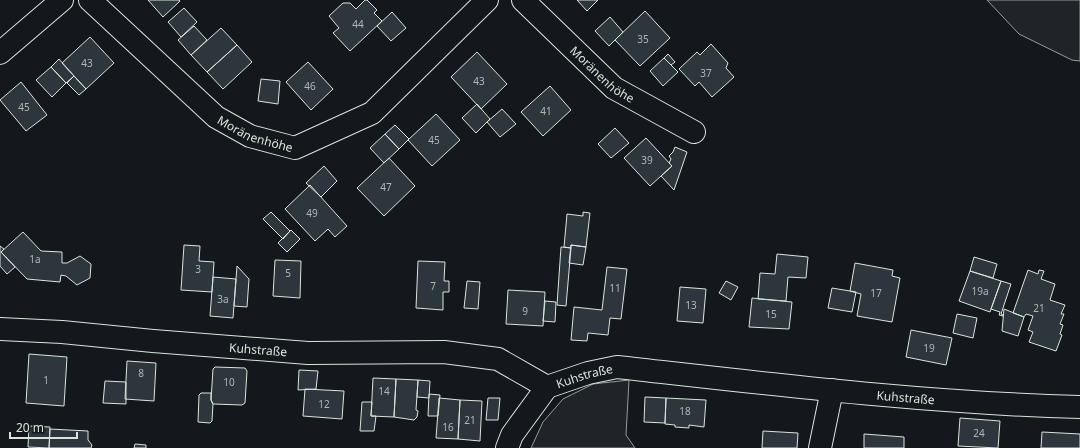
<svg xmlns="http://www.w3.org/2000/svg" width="1080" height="448" viewBox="0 0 1080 448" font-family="'Noto Sans',sans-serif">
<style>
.green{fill:#202428;stroke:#939e99}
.building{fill:#2c363c;stroke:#d8e6dc}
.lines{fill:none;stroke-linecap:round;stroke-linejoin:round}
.minor-casing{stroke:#d8e6dc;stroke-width:24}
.minor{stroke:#14181c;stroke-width:22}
.labels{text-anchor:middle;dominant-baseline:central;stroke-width:3;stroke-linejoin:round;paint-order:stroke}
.number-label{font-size:10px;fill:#adbab4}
.street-label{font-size:12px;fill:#d8e6dc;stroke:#14181c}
</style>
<rect width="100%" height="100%" fill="#14181c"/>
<path class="green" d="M987,0H1080V61L1072,60L1019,34Z
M629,380L626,435L635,448H531L543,422L563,399L593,384Z"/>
<path class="building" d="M148,0H179L180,1L163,17Z
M365,0H367L377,10L374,13L382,21L350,51L333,33L339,28L329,16L343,3H350L356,9Z
M577,0H598L587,11Z
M184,8L197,22L181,37L168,22Z
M645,11L670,38L640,66L615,40Z
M392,12L406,28L391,41L377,26Z
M610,17L623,32L609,46L595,31Z
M194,26L207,40L191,55L178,40Z
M221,28L237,45L207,72L191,55Z
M90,37L114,63L86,89L62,63Z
M711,44L728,63L726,68L734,77L712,97L699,82L695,86L679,69L697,52L700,55Z
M237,45L252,62L223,89L207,72Z
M477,52L507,84L481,109L451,77Z
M668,54L675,62L671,65L664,58Z
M664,58L678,72L663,86L650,71Z
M59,59L74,76L66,83L51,67Z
M308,62L333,89L311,110L286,82Z
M51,67L66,83L52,97L36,80Z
M74,76L86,89L79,95L67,83Z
M261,79L280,81L278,104L258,101Z
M21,82L47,115L26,131L0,100Z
M550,86L571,110L543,136L521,112Z
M477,104L490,119L476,133L462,118Z
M502,109L516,124L500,137L487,122Z
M436,114L460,140L432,166L408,140Z
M395,125L409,139L399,149L385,134Z
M615,128L629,143L611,158L598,144Z
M385,134L399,149L384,163L370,148Z
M646,138L672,166L650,186L624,158Z
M675,147L687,152L674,190L661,176L672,166L669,163L671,159L669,156L673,152Z
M389,158L415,186L384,216L357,188Z
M324,166L337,181L321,197L306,183Z
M310,185L347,226L335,237L328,229L315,241L285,209Z
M271,212L290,231L283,239L263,219Z
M583,212L590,213L586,247L571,245V248L564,247L567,214L583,216Z
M291,230L300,239L287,252L278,243Z
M23,232L41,251L62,252V263H67L80,256L91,264L90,278L77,285L66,276L61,275L60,282L27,279L1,252Z
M184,245L200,246L199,261L214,262L212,292L181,290Z
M571,245L586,247L583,265L569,263Z
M0,246L4,249L1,252L15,267L7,274L0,266Z
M561,247L571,248L566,306L557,305Z
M777,254L808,257L806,278L788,277L786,301L758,299L760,273L775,274Z
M974,257L997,264L993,278L970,271Z
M275,260L301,261L300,298L273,296Z
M418,261L445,262L444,281H449V292H443V310L416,308Z
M855,263L893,270L892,276L900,278L892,322L857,316L861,294L850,291Z
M237,266L249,279L247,307L234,306Z
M607,267L627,269L621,319L610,318L608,335L588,333L587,341L571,340L574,307L602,310Z
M1028,270L1038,274L1039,270L1044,271L1041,279L1055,284L1050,300L1065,305L1061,314H1064L1060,324L1063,325L1060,334L1062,335L1056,351L1029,342L1033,332L1028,330L1033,316L1026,314L1024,317L1013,313Z
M970,271L1001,281L990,312L959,301Z
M213,277L236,279L233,318L210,316Z
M467,281L480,282L478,309L464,308Z
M726,281L738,287L731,300L719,293Z
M1001,281L1011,284L1001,314L1003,315V316L999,315L1000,312L991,309Z
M680,287L706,289L703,323L677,321Z
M832,288L856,292L852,312L828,308Z
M508,290L545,292L543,326L506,324Z
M752,298L792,302L789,329L749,327Z
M545,301L556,302L555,322L543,321Z
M1004,309L1024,317L1018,336L1002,331Z
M957,314L977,318L973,338L953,333Z
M911,330L952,338L946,365L906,357Z
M29,354L67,357L64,406L26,403Z
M127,361L156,363L154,401L125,399Z
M215,367L245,368L247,371L245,403L242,405L213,404L211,400L213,369Z
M299,370L318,371L316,389L298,390Z
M373,378L396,379L394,417L371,416Z
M396,379L418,380L416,410L418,411L417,417L414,420L394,417Z
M418,380L430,381L429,398L417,397Z
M105,381L126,382V404L103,403Z
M305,389L344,391L342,419L303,416Z
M201,393H211V400L213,404L212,421L210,423L198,422L199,395Z
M429,394L440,395L438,416H428Z
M645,397L666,398L665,423L644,422Z
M439,398L460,400L458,439L436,438Z
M488,398H500L498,420H486Z
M666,398L706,400L704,427L689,425V428L675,427V425L665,424Z
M460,400L482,401L480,441L458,439Z
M362,402H372L371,416H376L374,431H360Z
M960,418L1000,421L998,448L958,446Z
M29,426L50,427L49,448L28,447Z
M50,429L88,431V440L92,445L91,448H49Z
M763,431L798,433L797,448H762Z
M1042,432L1080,434V448H1041Z
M864,434L904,437V448H864Z
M135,444L146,445V448H134Z"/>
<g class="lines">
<g class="minor-casing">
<g id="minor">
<path id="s1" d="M90,0L216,117L250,136L295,148L372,113L487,0"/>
<path id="s2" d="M523,0L614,88L694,132"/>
<path d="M0,53L62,0"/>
<path id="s3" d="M0,329L62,332L153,341L308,353L444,352L498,359L547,387L588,373L617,367C771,384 925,403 1080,407"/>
<path d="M507,448L512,435L547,387"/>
<path d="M820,448L832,390"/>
</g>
</g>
<use href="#minor" class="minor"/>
</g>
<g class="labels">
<g class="number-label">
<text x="358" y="24">44</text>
<text x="643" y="39">35</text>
<text x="87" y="63">43</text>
<text x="706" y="73">37</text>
<text x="479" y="81">43</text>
<text x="310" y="86">46</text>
<text x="24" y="107">45</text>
<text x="546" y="111">41</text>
<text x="434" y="140">45</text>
<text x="647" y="160">39</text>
<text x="386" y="187">47</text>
<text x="312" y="213">49</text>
<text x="35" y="259">1a</text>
<text x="198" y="269">3</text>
<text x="288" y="273">5</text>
<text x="433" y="286">7</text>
<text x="615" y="288">11</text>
<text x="980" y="291">19a</text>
<text x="876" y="293">17</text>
<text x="223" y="299">3a</text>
<text x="691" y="305">13</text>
<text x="1039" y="308">21</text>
<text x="525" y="311">9</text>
<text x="771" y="314">15</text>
<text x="929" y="348">19</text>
<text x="141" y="373">8</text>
<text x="46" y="380">1</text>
<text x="229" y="382">10</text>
<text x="384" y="391">14</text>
<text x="324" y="404">12</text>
<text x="685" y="411">18</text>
<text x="470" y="420">21</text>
<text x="448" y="427">16</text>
<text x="979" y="433">24</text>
</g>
<g class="street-label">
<text stroke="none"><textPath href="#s2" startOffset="109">Moränenhöhe</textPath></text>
<text stroke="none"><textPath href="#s1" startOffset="215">Moränenhöhe</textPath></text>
<text stroke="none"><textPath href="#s3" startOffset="259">Kuhstraße</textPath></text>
<text stroke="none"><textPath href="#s3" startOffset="595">Kuhstraße</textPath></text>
<text stroke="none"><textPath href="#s3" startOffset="919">Kuhstraße</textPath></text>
</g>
</g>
<path d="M10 432v6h67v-6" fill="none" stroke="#d8e6dc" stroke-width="2"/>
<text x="16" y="432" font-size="12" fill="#d8e6dc" stroke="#14181c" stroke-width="3" paint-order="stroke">20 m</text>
</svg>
